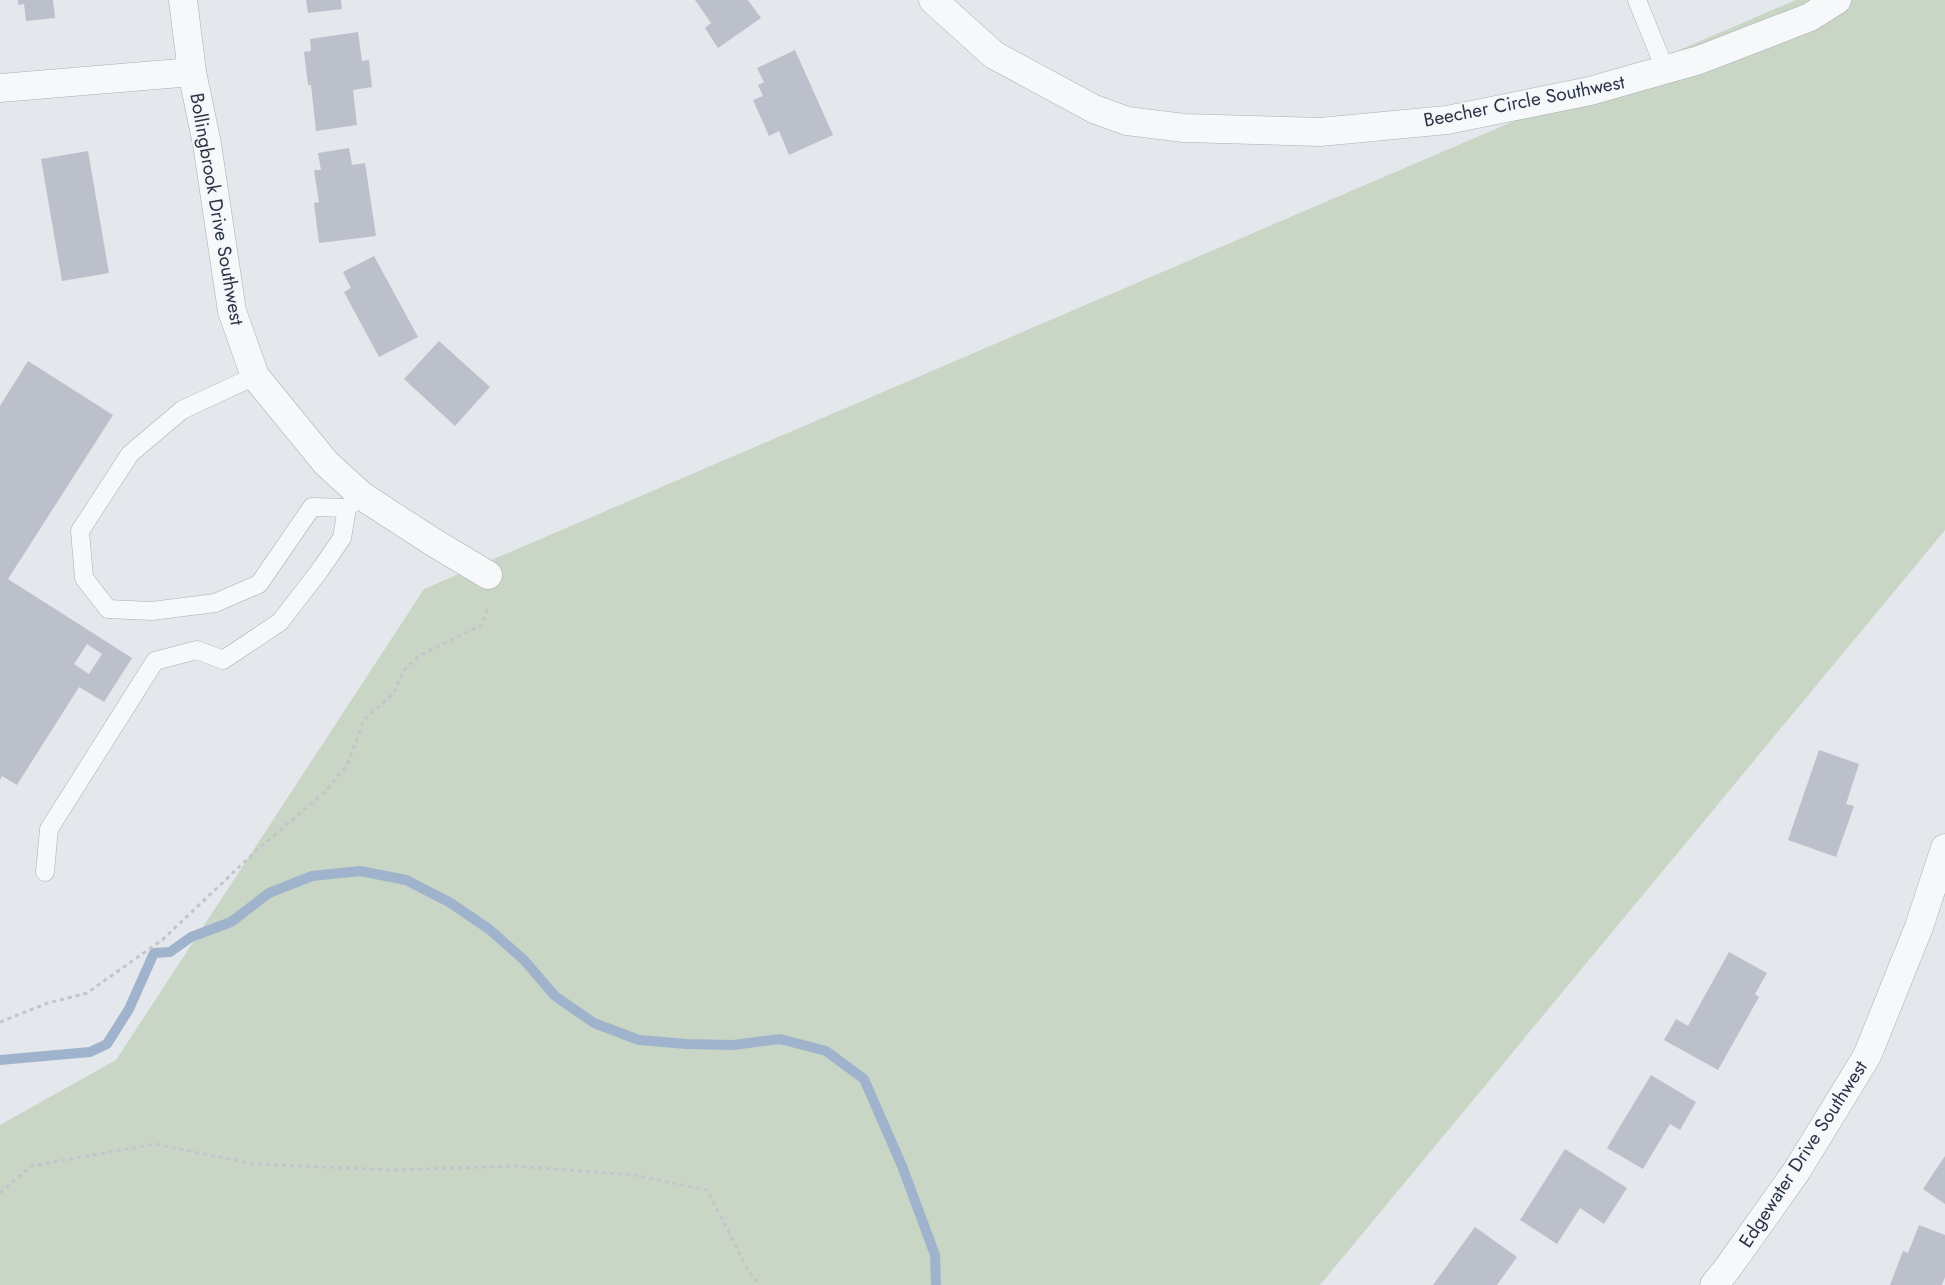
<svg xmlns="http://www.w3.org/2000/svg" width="1945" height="1285" viewBox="0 0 1945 1285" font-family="Jost,sans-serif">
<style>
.green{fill:#c9d6c5}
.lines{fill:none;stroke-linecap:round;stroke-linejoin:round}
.stream{stroke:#9fb4cc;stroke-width:10}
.building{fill:#bbc0ca;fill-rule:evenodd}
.service-casing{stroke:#a9aeb7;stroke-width:19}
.minor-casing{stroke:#a9aeb7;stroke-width:29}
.path{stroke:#c2c5cb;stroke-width:3;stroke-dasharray:4 4;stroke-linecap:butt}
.service{stroke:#f7f8fa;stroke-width:18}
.minor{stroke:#f7f8fa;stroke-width:28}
.labels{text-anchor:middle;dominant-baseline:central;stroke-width:4;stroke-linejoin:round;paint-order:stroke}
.street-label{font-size:19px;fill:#2b3445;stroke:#f4f6f9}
</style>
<rect width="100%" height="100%" fill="#e4e7ec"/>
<path class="green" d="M1796,0H1945V530L1320,1285H0V1125L116,1060L424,589Z"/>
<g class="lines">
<path class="stream" d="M0,1060L90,1052L107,1044L129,1009L154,953L170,952L191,937L231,922L269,893L312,876L360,871L406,880L449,902L489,929L524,960L555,996L594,1023L639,1040L686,1044L733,1045L780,1039L826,1051L864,1079L902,1166L935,1255L936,1285"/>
</g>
<path class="building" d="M18,0H53L55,18L26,21L24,4L18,5Z
M306,0H341L342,9L308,13Z
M695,0H748L761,18L718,48L705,28L711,23Z
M358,32L362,61L369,60L372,87L353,90L357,125L316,131L311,85H308L304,52L311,51L310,39Z
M795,50L833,135L789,155L779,131L769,136L753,100L763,96L758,85L764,82L757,68Z
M349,148L352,165L365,163L376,236L319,243L314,203L319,202L314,170H321L318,153Z
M88,151L109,273L62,281L41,159Z
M374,256L418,337L379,357L344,292L351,288L343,272Z
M439,341L490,387L455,426L404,379Z
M28,361L113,415L8,579L132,658L104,702L79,687L17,785L2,776L0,780V406ZM87,644L102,654L89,674L74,664Z
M1819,750L1859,764L1846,804L1854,806L1836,857L1788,840Z
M1729,952L1767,973L1755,994L1759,997L1718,1070L1664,1040L1676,1019L1688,1026Z
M1651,1075L1696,1102L1680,1130L1670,1124L1643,1169L1607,1148Z
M1565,1149L1627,1188L1604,1224L1580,1208L1557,1244L1520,1220Z
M1945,1156V1204L1923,1189Z
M1919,1225L1945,1235V1277L1942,1285H1890L1903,1251L1908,1253Z
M1475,1227L1517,1257L1497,1285H1433Z"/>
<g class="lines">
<g class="service-casing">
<path id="service" d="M1637,0L1665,69
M255,376L182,410L130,454L80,531L84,578L108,609L152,611L215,603L259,584L312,507L347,508
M45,872L49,829L155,661L197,650L223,660L280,622L320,570L342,538L347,508L356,500"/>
</g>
<g class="minor-casing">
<path id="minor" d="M183,0L192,72L207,144L232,311L255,376L326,463L362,496L433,542L488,575
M933,0L994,55L1094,109L1127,121L1184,128L1320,132L1447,120L1590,91L1699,60L1810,17L1837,0
M0,88L192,72
M1714,1285L1727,1269L1796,1172L1867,1056L1919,927L1945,848"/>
</g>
<path class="path" d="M0,1022L48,1003L87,993L162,940L257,850L325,792L347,765L364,720L394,693L403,671L420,655L482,625L489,605
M0,1193L31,1166L155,1144L254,1164L392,1170L514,1166L634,1175L707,1190L749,1272L760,1285"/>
<use href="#service" class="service"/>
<use href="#minor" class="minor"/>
</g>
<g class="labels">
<g class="street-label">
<text transform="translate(1524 101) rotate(-11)">Beecher Circle Southwest</text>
<text transform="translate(217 209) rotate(80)">Bollingbrook Drive Southwest</text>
<text transform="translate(1803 1154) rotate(-57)">Edgewater Drive Southwest</text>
</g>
</g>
</svg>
